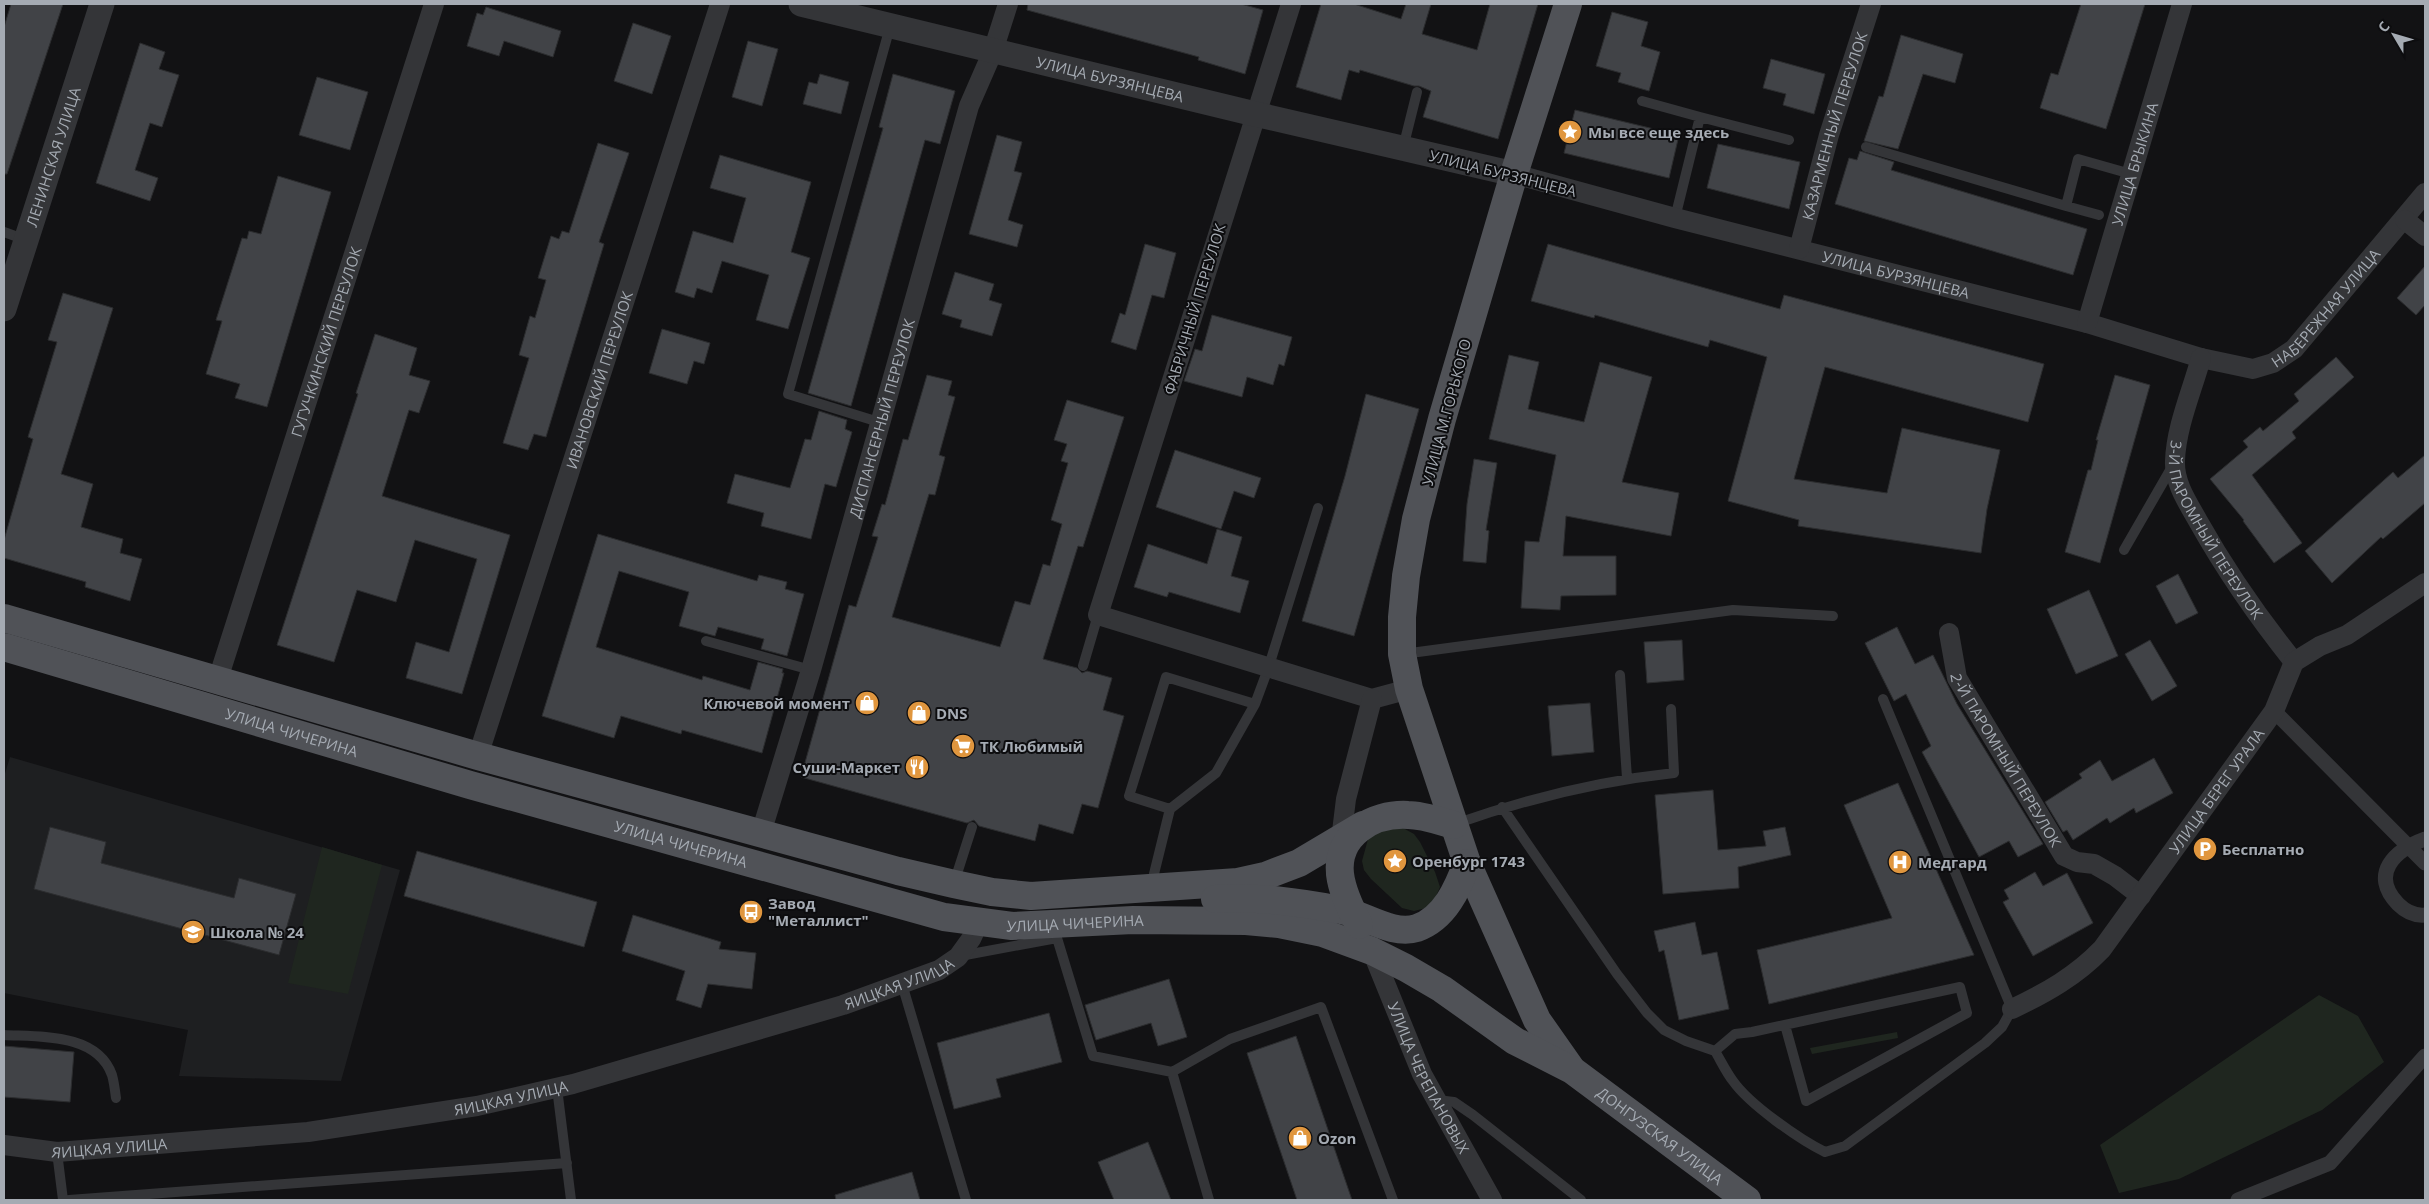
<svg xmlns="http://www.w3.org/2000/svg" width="2429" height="1204" viewBox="0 0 2429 1204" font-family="'Open Sans',sans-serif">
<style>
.built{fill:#1e1f21}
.green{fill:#1f261f}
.building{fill:#414347;stroke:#2c2d2f}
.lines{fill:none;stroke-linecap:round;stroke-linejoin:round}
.service{stroke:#343538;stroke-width:10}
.pedestrian{stroke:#343538;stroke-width:15}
.minor{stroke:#343538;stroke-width:20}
.tertiary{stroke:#343538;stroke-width:25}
.primary{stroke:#505257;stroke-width:28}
.labels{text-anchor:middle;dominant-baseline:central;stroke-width:4;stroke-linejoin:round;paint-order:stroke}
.street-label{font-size:15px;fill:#a5abb3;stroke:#0d0d0f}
.poi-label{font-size:15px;font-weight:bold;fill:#a5abb3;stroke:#0d0d0f;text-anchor:start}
</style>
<rect width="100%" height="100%" fill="#121214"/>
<path class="built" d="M10,757L400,870L341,1081L179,1076L188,1030L4,993V777Z"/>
<path class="green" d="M1403,828L1414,834L1420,842L1435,872L1440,887L1433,903L1426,908L1414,911L1402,908L1371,879L1364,870L1362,861L1368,839L1378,830Z
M322,847L382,865L348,994L288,983Z
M2319,995L2358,1016L2384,1062L2322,1110L2179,1179L2119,1193L2100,1145Z
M1897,1032L1898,1038L1812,1054L1810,1048Z"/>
<path class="building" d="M11,4H63L7,174H4V27Z
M1028,4H1241L1263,10L1245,74L1198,60L1199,57L1027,10Z
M1321,4H1354L1401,19L1406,4H1431L1422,34L1477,50L1490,4H1538L1498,139L1423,117L1431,91L1419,86H1414L1360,70L1359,73L1349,70L1341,100L1296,87Z
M2081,4H2145L2106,129L2040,108L2051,73L2058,75Z
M486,7L561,31L553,57L504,41L499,56L467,46L477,13L483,15Z
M1612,12L1648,22L1641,46L1660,52L1649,91L1618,82L1621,73L1596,66Z
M633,23L671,36L652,94L614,81Z
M1901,35L1963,54L1955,83L1923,74L1898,149L1864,141L1879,96L1883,97Z
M748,41L778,49L762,106L732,97Z
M140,43L165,52L159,69L179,75L162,127L150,123L135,170L158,178L150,201L96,183Z
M1771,59L1825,74L1814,114L1783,105L1786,94L1763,88Z
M820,74L849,82L841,114L803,104L809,82L817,84Z
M893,74L955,91L940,144L925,140L851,406L808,393L883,128L879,127Z
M317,77L368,92L350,150L299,135Z
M1575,110L1679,135L1669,178L1564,153Z
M997,135L1022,142L1014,171L1022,173L1008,220L1023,225L1017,247L969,234Z
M598,143L629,153L599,242L604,244L546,437L534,434L528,450L503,443L529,358L519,355L530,316L535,318L546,280L538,278L551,236L559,239L562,231L569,233Z
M1718,144L1800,162L1789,209L1707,188Z
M1860,151L1894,162L1891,170L2087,229L2073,275L1835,204L1849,158L1857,160Z
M720,155L811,182L791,252L810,258L788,329L756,320L769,275L722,261L712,293L697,288L694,298L675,292L693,231L733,243L746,198L710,188Z
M278,176L331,192L267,407L235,398L240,384L206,374L222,321L216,320L242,238L247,239L249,231L261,234Z
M1145,244L1176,253L1164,298L1152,295L1136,350L1111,342L1120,313L1125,315Z
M1548,244L1780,309L1784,295L2044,364L2028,422L1825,367L1794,479L1887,493L1902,428L2000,450L1987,509L1981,553L1798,526L1799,520L1728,501L1767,357L1710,340L1708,347L1595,315L1594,318L1531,301Z
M2425,266V305L2416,315L2397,298Z
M955,272L994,284L989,300L1002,304L992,336L960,327L962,320L942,314Z
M63,293L113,308L61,474L93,484L81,527L123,539L120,553L142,559L130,601L85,587L86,582L4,558V540L33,439L28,437L57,342L48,340Z
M1212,315L1292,337L1284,366L1279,364L1273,385L1247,377L1242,397L1184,381L1195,349L1202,351Z
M662,329L710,343L704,364L694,361L687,384L649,373Z
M375,334L417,348L409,375L430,381L419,413L409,410L382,496L510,535L462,694L406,678L416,642L449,652L477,559L415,540L396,602L357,590L334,662L277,645L358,394L356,393Z
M1509,355L1539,362L1528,409L1584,422L1600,362L1652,377L1622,482L1679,493L1671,536L1566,516L1563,556H1616V595L1561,596L1560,610L1521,608L1525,541L1539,542L1556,455L1489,439Z
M2336,357L2354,377L2292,432L2296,438L2252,475L2302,543L2274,563L2243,521L2244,520L2210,479L2248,447L2243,441L2260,427L2263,431L2299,401L2294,394Z
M927,375L952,381L948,395L955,397L939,455L945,457L935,495L929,494L892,617L1000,647L1015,601L1030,605L1043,564L1050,566L1062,524L1051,520L1068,463L1061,461L1067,444L1054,440L1067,400L1124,417L1083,547L1078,546L1043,659L1077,668L1082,673L1087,671L1112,678L1103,710L1124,716L1098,808L1082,804L1073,834L1039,824L1035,841L979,826L974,820L967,823L801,777L849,605L856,607L878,537L872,536L882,504L885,505L903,439L908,440Z
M2115,375L2150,385L2100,563L2065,552L2088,470H2091L2098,440H2096Z
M1366,394L1419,409L1354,636L1302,621L1345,476Z
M819,411L847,420L845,429L852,432L836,487L825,484L811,539L761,526L764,513L727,503L735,474L790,488L805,439L811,440Z
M1175,450L1261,478L1254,498L1234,491L1221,529L1156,507Z
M2425,455V503L2383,539L2381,537L2332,583L2305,551L2393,472L2398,478Z
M1474,459L1497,463L1486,530L1489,531L1486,563L1463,561L1467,504Z
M1217,529L1242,537L1231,576L1249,581L1240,613L1169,592L1167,597L1134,587L1148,544L1207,564Z
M598,534L757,581L759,575L787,582L785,589L804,594L787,656L761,649L764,639L718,627L715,636L679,626L689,592L619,571L596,647L702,680L703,676L750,690L758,662L783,669L782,673H784L762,753L682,730L681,734L621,716L614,738L542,716Z
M2178,574L2198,613L2176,624L2156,586Z
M2089,590L2118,656L2076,674L2047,609Z
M1897,627L1915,664L1933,655L1957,704L2043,844L2018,857L2009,841L1979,857L1922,752L1931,746L1906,694L1894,701L1865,643Z
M1682,640L1684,680L1647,683L1644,642Z
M2150,640L2177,686L2152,701L2125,654Z
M1590,703L1594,752L1552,756L1548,706Z
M2154,758L2173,793L2136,813L2134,808L2110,823L2107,818L2073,840L2067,830L2063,832L2045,802L2082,778L2079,774L2100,760L2112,781Z
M1898,783L1974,955L1769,1004L1757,950L1892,918L1844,805Z
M1713,790L1718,850L1766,846L1763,831L1785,827L1791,855L1738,867L1739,888L1663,894L1655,795Z
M50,827L106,842L101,863L234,898L239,878L296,894L279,955L34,889Z
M417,851L597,902L584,947L404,896Z
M2035,872L2043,886L2067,873L2093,923L2033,956L2003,902L2009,899L2004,890Z
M633,915L721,942L719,949L756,953L752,989L708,984L701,1008L676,1000L685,971L622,951Z
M1695,922L1702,955L1717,952L1729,1009L1679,1020L1664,950L1659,952L1654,931Z
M1169,979L1187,1037L1158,1046L1151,1023L1096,1040L1085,1005Z
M1049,1013L1062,1062L996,1079L1001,1097L954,1109L937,1043Z
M1296,1036L1352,1200H1297L1247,1053Z
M4,1046L74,1052L70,1102L4,1097Z
M1148,1142L1171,1200H1114L1098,1162Z
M912,1172L920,1200H836L835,1195Z"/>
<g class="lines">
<path class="service" d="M1642,101L1700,117L1675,218
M1700,117L1789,140
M1866,147L2066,206L2078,159L2131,174
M1403,148L1417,92
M2066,206L2099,215
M4,232L26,240
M882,423L788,394L890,27
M2124,550L2173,465
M706,641L811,670
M1403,654L1733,610L1833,616
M1083,666L1098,615
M1620,675L1627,778
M1502,807L1617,974L1647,1013L1664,1030L1686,1041L1715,1051C1721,1061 1726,1072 1733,1081C1749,1104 1800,1140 1825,1152L1845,1146L1985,1043L2002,1027L2012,1009L1883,699
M1170,809L1129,796L1166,677L1255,704
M1455,824C1526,799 1599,781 1674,773L1671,709
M954,883L972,827
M1151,886L1170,809L1216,773L1255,704L1268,669L1318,508
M1056,925L1057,938L1093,1056L1172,1072L1209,1200
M960,956L1057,938
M902,984L966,1200
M4,1035C40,1037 97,1033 112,1075C114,1082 115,1090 116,1098
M1715,1051L1735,1034L1752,1032L1960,987L1967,1013L1806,1101L1785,1025
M1172,1072L1230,1039L1321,1007L1393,1200
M557,1088L571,1200
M1437,1100L1454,1102L1473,1115L1581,1200
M57,1152L63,1200
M69,1200L567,1163"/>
<path class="pedestrian" d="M2274,711L2425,863
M2425,839C2395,850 2369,874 2398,904C2406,912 2414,916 2425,915
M2238,1200L2330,1163L2425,1056"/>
<g class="minor">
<path d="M1291,4L1098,615L1372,699L1409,689"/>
<path id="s1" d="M1514,174L1675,218L2087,323L2201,358L2253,369L2273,363L2294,349L2425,193"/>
<path d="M2405,220L2425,236"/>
<path id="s2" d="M1799,249L1829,135L1871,4"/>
<path id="s3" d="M2087,323L2182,4"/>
<path id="s4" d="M2201,358C2192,391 2176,427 2175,461C2174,483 2188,503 2198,521C2226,571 2258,617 2294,662"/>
<path id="s5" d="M1949,633L1957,678L2064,856L2077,862L2094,864L2115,876L2141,896"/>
<path id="s6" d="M218,679L434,4"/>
<path id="s7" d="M478,756L720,4"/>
<path id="s8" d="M761,833L811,670L969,106L993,51L1008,4"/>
<path d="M1340,848L1346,799L1372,699"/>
<path id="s9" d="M1372,951L1422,1074L1492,1200"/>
<path id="s10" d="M2012,1009C2046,993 2076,976 2102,949L2274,711L2294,662L2320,646L2347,635L2425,583"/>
<path id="s11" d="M4,1145L57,1152L308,1132L477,1106L573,1084L843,1005L939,970L958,957L971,939L979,922"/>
</g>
<g class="tertiary">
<path id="s12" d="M801,4L1255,114L1514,174"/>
<path id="s13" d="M4,309L102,4"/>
</g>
<g class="primary">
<path d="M1568,4L1514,174L1442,419L1416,519L1406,576L1402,617V654L1409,689L1467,863L1537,1020L1570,1067"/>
<path d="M4,618L478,756L898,871L954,884L992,892L1031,896L1238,882L1265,876L1299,863L1363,825"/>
<path id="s14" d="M4,647L470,785L944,917L1012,926L1133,920L1246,921L1279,924L1323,933L1372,951L1406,968L1442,989L1515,1041L1572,1070L1747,1200"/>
<path d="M1215,899C1257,896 1299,902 1341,910C1365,915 1393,936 1417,928C1445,918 1458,888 1467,863"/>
<path d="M1359,925C1351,910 1342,891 1340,874C1336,835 1372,813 1408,815C1423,815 1439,821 1454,825"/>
</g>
</g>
<defs>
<g id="sight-disc" transform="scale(1.25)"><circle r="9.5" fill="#e0963e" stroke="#0d0d0f"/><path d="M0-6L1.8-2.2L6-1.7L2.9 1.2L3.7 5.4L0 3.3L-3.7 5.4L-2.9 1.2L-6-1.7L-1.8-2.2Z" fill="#fff"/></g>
<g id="shop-disc" transform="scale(1.25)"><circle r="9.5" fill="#e0963e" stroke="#0d0d0f"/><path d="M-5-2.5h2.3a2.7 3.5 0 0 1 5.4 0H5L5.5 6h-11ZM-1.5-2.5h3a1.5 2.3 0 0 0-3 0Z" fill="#fff"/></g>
<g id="supermarket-disc" transform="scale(1.25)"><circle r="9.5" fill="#e0963e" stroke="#0d0d0f"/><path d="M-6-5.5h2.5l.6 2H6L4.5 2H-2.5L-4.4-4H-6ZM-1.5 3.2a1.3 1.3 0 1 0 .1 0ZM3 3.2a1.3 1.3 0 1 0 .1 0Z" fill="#fff"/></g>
<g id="restaurant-disc" transform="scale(1.25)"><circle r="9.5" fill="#e0963e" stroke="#0d0d0f"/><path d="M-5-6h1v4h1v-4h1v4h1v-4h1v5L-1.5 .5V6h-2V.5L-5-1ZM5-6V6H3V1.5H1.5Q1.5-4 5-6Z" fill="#fff"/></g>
<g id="parking-disc" transform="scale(1.25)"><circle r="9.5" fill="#e0963e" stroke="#0d0d0f"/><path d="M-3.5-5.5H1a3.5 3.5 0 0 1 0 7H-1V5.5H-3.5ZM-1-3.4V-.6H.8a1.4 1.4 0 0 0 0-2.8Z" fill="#fff"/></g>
<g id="hospital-disc" transform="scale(1.25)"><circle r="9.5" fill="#e0963e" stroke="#0d0d0f"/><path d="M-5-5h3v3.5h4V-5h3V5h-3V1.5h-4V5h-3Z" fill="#fff"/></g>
<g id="bus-disc" transform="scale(1.25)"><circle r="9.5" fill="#e0963e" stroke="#0d0d0f"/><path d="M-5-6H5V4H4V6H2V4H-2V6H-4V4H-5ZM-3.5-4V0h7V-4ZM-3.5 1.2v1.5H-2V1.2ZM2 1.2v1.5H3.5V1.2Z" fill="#fff"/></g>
<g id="school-disc" transform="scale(1.25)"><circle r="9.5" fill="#e0963e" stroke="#0d0d0f"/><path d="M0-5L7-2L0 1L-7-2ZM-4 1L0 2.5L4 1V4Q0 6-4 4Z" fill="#fff"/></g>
</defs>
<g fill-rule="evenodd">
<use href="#sight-disc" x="1570" y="132"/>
<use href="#shop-disc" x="867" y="703"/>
<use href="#shop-disc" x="919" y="713"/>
<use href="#supermarket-disc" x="963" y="746"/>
<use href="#restaurant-disc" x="917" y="767"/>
<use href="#parking-disc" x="2205" y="849"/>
<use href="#sight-disc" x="1395" y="861"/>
<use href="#hospital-disc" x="1900" y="862"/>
<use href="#bus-disc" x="751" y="912"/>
<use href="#school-disc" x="193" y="932"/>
<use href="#shop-disc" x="1300" y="1138"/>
</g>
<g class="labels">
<g class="street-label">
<text stroke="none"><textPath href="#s12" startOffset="318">УЛИЦА БУРЗЯНЦЕВА</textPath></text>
<text stroke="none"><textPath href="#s2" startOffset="128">КАЗАРМЕННЫЙ ПЕРЕУЛОК</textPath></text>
<text stroke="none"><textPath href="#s13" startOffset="160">ЛЕНИНСКАЯ УЛИЦА</textPath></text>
<text stroke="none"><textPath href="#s3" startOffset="166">УЛИЦА БРЫКИНА</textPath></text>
<text transform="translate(1503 173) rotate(14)">УЛИЦА БУРЗЯНЦЕВА</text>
<text stroke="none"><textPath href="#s1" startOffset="395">УЛИЦА БУРЗЯНЦЕВА</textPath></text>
<text stroke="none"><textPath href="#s1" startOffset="862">НАБЕРЕЖНАЯ УЛИЦА</textPath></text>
<text transform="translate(1194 309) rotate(-73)">ФАБРИЧНЫЙ ПЕРЕУЛОК</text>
<text stroke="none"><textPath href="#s6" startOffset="354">ГУГУЧКИНСКИЙ ПЕРЕУЛОК</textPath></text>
<text stroke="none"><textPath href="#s7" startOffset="395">ИВАНОВСКИЙ ПЕРЕУЛОК</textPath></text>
<text transform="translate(1446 412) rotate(-75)">УЛИЦА М.ГОРЬКОГО</text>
<text stroke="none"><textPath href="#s8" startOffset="432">ДИСПАНСЕРНЫЙ ПЕРЕУЛОК</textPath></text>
<text stroke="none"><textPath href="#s4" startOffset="186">3-Й ПАРОМНЫЙ ПЕРЕУЛОК</textPath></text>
<text stroke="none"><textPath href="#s14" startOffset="300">УЛИЦА ЧИЧЕРИНА</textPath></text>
<text stroke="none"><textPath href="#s5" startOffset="141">2-Й ПАРОМНЫЙ ПЕРЕУЛОК</textPath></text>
<text stroke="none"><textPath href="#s10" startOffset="304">УЛИЦА БЕРЕГ УРАЛА</textPath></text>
<text stroke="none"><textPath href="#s14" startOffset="705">УЛИЦА ЧИЧЕРИНА</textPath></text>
<text stroke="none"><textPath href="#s14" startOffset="1110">УЛИЦА ЧИЧЕРИНА</textPath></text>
<text stroke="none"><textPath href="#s11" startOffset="916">ЯИЦКАЯ УЛИЦА</textPath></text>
<text stroke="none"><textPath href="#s9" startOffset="139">УЛИЦА ЧЕРЕПАНОВЫХ</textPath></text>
<text stroke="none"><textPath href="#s11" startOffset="511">ЯИЦКАЯ УЛИЦА</textPath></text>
<text stroke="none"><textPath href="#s14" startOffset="1754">ДОНГУЗСКАЯ УЛИЦА</textPath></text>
<text stroke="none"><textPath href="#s11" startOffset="106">ЯИЦКАЯ УЛИЦА</textPath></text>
</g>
<g class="poi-label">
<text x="1588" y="132">Мы все еще здесь</text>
<text x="850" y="703" text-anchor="end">Ключевой момент</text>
<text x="936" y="713">DNS</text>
<text x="980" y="746">ТК Любимый</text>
<text x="900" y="767" text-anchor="end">Суши-Маркет</text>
<text x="2222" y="849">Бесплатно</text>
<text x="1412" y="861">Оренбург 1743</text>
<text x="1918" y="862">Медгард</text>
<text x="768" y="903">Завод<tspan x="768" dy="17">"Металлист"</tspan></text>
<text x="210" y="932">Школа № 24</text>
<text x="1318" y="1138">Ozon</text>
</g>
</g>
<rect width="2429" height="1204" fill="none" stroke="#a5abb3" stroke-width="10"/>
<g transform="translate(2394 35) rotate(308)" stroke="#0d0d0f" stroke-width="4" paint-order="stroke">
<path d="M0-4L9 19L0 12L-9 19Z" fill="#a5abb3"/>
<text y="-8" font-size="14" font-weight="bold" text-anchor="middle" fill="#a5abb3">С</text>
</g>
</svg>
